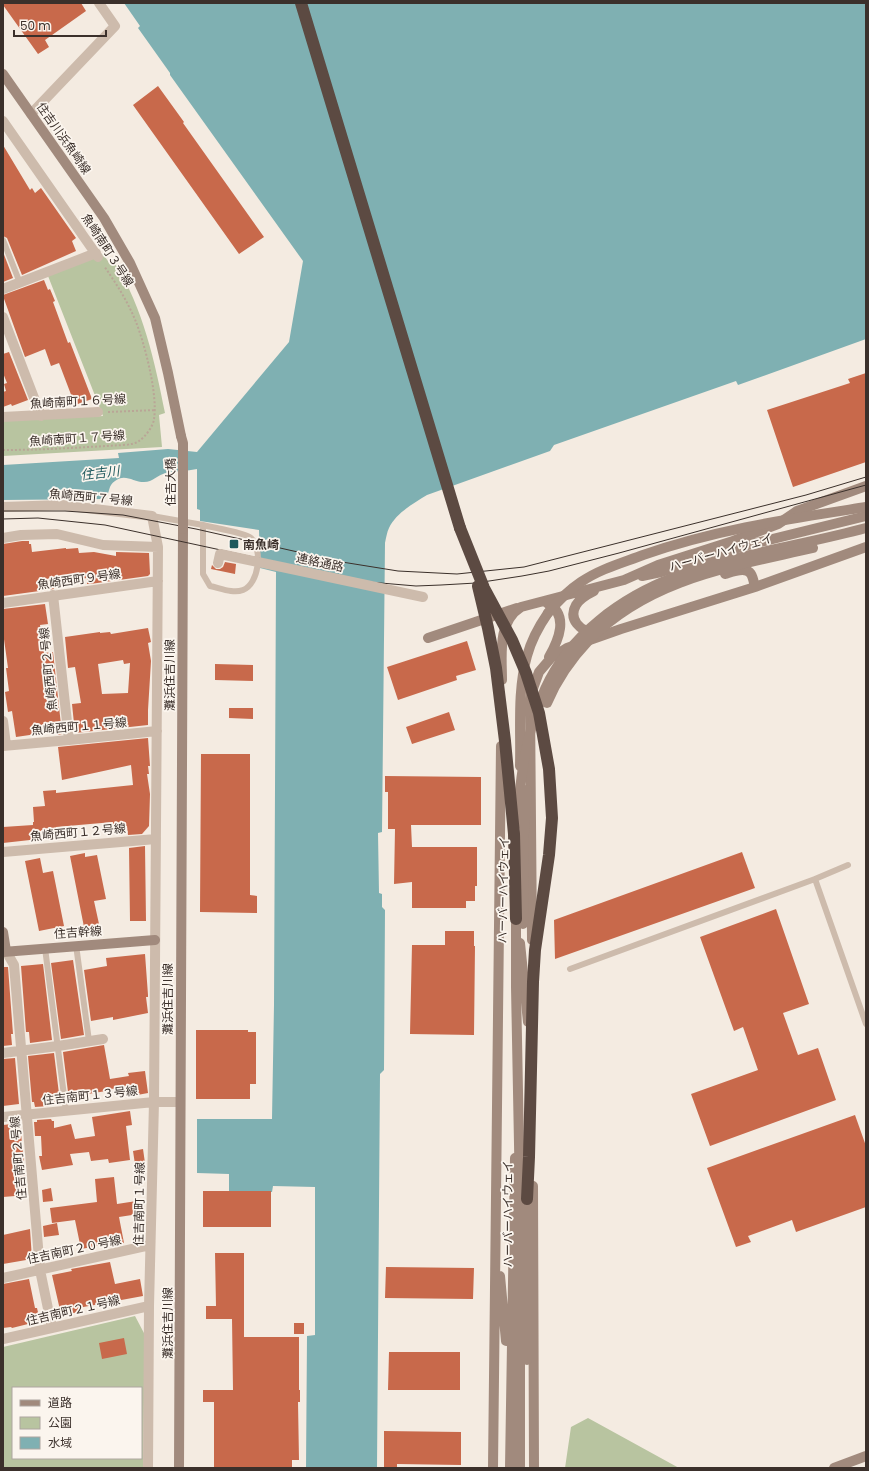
<svg xmlns="http://www.w3.org/2000/svg" width="869" height="1471" viewBox="0 0 869 1471" font-family="Poppins,'Noto Sans JP',sans-serif">
<style>
.green{fill:#b8c4a0;fill-rule:evenodd}
.water{fill:#7fb0b2}
.building{fill:#c8694b;fill-rule:evenodd}
.lines{fill:none;stroke-linecap:round;stroke-linejoin:round}
.path{stroke:#b9a596;stroke-width:2;stroke-dasharray:2 2;stroke-linecap:butt}
.lane{stroke:#cdbbac;stroke-width:6}
.street{stroke:#cdbbac;stroke-width:10}
.secondary{stroke:#a18a7d;stroke-width:10}
.highway{stroke:#5c4a42;stroke-width:12}
.tram{stroke:#3b302b;stroke-width:1}
.street-bridge{stroke:#cdbbac;stroke-width:10}
.secondary-bridge{stroke:#a18a7d;stroke-width:10}
.highway-bridge{stroke:#5c4a42;stroke-width:12}
.poi-dot{fill:#1f5a5e;stroke:#fbf5ee;stroke-width:1.5}
.labels{text-anchor:middle;dominant-baseline:central;stroke-width:3.5;stroke-linejoin:round;paint-order:stroke}
.street-label{font-size:12px;fill:#3b302b;stroke:#fbf5ee}
.poi-label{font-size:12px;font-weight:bold;fill:#3b302b;stroke:#fbf5ee;text-anchor:start}
.water-label{font-size:13px;font-style:italic;fill:#1f5a5e;stroke:#fbf5ee}
</style>
<rect width="100%" height="100%" fill="#f4ebe1"/>
<path class="green" d="M103,254L110,264L115,263C143,308 155,362 165,413L159,415L162,447L3,456V421L103,416L48,276Z
M135,1316L145,1335L143,1468H3V1347ZM13,1388H141V1458H13Z
M588,1418L679,1468H565L571,1427Z"/>
<path class="water" d="M124,3H866V339L738,385L736,381L554,445L550,451L427,495C414,503 396,513 389,528C387,532 386,538 385,543L382,832L378,833L379,893L382,894V907L385,910L384,1070L380,1074L377,1468H306L307,1336L315,1335V1187L273,1186L272,1192H229V1174L197,1173V1119H272L274,1005L276,572L260,568L259,530L200,521V510L197,509V469C187,471 176,471 166,473C157,475 153,482 144,482C133,482 125,473 115,481C108,485 110,493 105,499L3,500V465L119,458L118,453L168,449L197,452L289,342L303,261L170,75V73L138,28L140,26Z"/>
<path class="building" d="M3,3H81L86,11L45,40L49,47L38,54L3,5Z
M158,86L184,122L183,123L264,237L239,254L133,105Z
M3,145L30,190L32,188L35,193L41,188L76,238L72,241L76,251L22,275L7,238L3,236Z
M3,252L13,278L3,282Z
M44,280L48,290L50,289L55,301L53,302L68,343L70,342L92,399L75,405L59,363L51,366L45,349L25,357L3,296V295Z
M9,352L28,400L12,406L11,404L3,407V392L6,391L4,384L7,383L3,373V354Z
M866,373V462L793,487L767,410L850,383L848,379Z
M22,541H29V544H31L32,552L66,548V549L78,548L79,553L94,552L116,556V552L149,553L150,574L148,576L90,584H87V578L53,583L54,589L3,596V544Z
M225,562L236,564L235,574L211,569L212,565L216,569H220L223,567Z
M45,604L48,624L40,625L44,653L53,652L62,734L57,735V731L16,737L12,711L8,712L5,692L9,691L6,668H8L3,632V609Z
M148,628L151,642L148,643L151,661L148,710V725L75,733L72,704L81,703L75,667L68,668L65,637L100,632V633L110,632L111,634ZM123,660L124,664L130,663L128,693L102,694L98,664Z
M467,641L476,670L456,676L457,680L398,700L387,667Z
M215,664L253,665V681L215,680Z
M229,708H253V719L229,718Z
M449,712L455,730L412,744L406,727Z
M148,738L150,766H148L149,774H147L150,794L149,826L142,834L128,835L127,826L113,827V822L56,827L57,837L3,843V827L33,825V822H34L33,807L45,806L43,791L56,790V793L133,785L131,765L62,780L58,747Z
M201,754H250V895L257,896V913L200,912Z
M385,776L481,777V825H411L412,847H477V886H475V901H466V908H412V882L394,884L395,829H388V792H385Z
M145,846L146,921H130L129,848Z
M742,852L755,888L555,959L554,920Z
M85,853V857L97,855L106,899L94,901L99,924L84,927L70,856Z
M40,858L43,873L53,871L64,926L39,931L25,861Z
M776,909L809,1004L783,1013L798,1055L818,1048L836,1100L710,1146L691,1094L758,1070L743,1027L734,1031L700,937Z
M445,931H474V946H475L474,1035L410,1034L412,945H445Z
M145,954L148,995V997H146L148,1013L113,1020V1017L91,1021L84,970L107,966L106,958Z
M73,960L84,1035L61,1039L51,963Z
M43,964L52,1040L30,1043L29,1032H26L21,966Z
M3,967H8L13,1034H11L12,1045L3,1046Z
M196,1030H248V1032H256V1084H250V1099H196Z
M104,1045L110,1079L129,1076L128,1073L145,1071L148,1093L132,1096L130,1086L111,1089L112,1090L88,1094V1098L69,1100L63,1052Z
M54,1053L60,1102L49,1103V1106L35,1107L34,1102H32L28,1056Z
M15,1058L19,1104L3,1106V1059Z
M130,1111L132,1125L126,1126L130,1160L109,1163L108,1159L91,1161L89,1152L70,1154L73,1165L42,1170L39,1156H42L41,1136H35L34,1122H37V1120L51,1119L52,1121H54V1128L71,1124L75,1139L95,1136L92,1117Z
M855,1115L866,1146V1207L796,1232L792,1220L748,1236L751,1242L736,1247L707,1168Z
M20,1123L27,1195L3,1197V1125Z
M143,1149L146,1170L136,1171L133,1151Z
M114,1177L117,1204L143,1200L145,1213L119,1217L124,1243L107,1246V1244L81,1249L75,1220L52,1223L50,1208L97,1202L95,1179Z
M51,1188L53,1201L43,1202L42,1190Z
M203,1191H271V1227H203Z
M57,1223L59,1235L44,1237L43,1226Z
M30,1229L32,1259L3,1264V1235Z
M215,1253H244V1337H299V1390H300V1402H298L299,1460H292V1468H214V1402H203V1390H233L232,1319H206V1306H216Z
M110,1262L115,1284L140,1279L143,1296L78,1308L79,1312L68,1314L67,1309L60,1310L52,1275L72,1271L71,1269Z
M386,1267L474,1268L473,1299L385,1298Z
M29,1279L35,1308H37L40,1321L12,1328L11,1327L3,1328V1284Z
M294,1323H304V1334H294Z
M124,1338L127,1354L102,1359L99,1343Z
M389,1352H460V1390H388Z
M384,1431L461,1432V1465L397,1464V1468H384Z"/>
<g class="lines">
<path class="path" d="M108,412L155,410
M3,450C37,450 72,448 106,446C114,445 133,446 139,441C145,437 153,427 154,419C158,395 145,345 136,322C128,302 116,283 104,266"/>
<path class="lane" d="M3,240L20,283
M152,516L203,525V574L210,586C220,588 233,594 243,590C259,584 263,549 251,538C244,532 214,528 203,525
M815,879L848,865
M76,945L89,1041
M45,948L66,1111
M570,969L815,879L866,1024"/>
<path class="street" d="M31,114L115,26L99,3
M3,121L98,257
M3,289L96,253
M3,317L41,416
M3,417L98,412
M3,507L62,505L152,516L158,547L154,1102L149,1306L148,1468
M3,538L21,535L57,534L103,545L158,547
M53,595L69,740
M3,603L158,581
M3,721L6,745
M3,746L69,740L157,731
M3,852L156,839
M6,951L14,965L40,1270L52,1328
M3,1053L58,1046L103,1039
M3,1117L154,1102H180
M3,1278L150,1245
M3,1339L149,1306"/>
<path class="secondary" d="M3,74L104,218L130,263L155,318L168,373L181,436
M725,574C732,572 746,566 751,574C753,577 754,583 755,587
M642,576L661,572L744,546L866,516
M594,591C588,594 580,598 576,605C568,619 580,632 595,632
M547,603C570,615 558,641 549,657
M428,638L517,608
M502,680C502,655 497,622 521,607L624,580L658,565L733,541L778,524L797,511L866,486
M520,766C521,730 517,691 527,656C531,641 539,626 548,613
M3,932L6,951
M532,940L530,705L531,694L539,672L551,658L567,648L621,629L755,587L866,547
M520,943L528,1022
M3,952L155,940
M533,1186L534,1468
M500,1276L506,1341
M179,1468L183,529
M493,1468L501,746
M510,1468L515,1158
M834,1468L866,1456"/>
<path class="highway" d="M301,3L460,528"/>
<path class="tram" d="M3,511H65L123,515L196,529L342,562L398,571L457,574L524,567L806,495L866,477
M3,519L38,518L105,525L369,582L416,586L441,585L476,583L522,576L549,571L619,553L866,485"/>
<path class="street-bridge" d="M218,563L220,554L423,597"/>
<path class="secondary-bridge" d="M181,436L183,443V529
M548,613C558,601 569,590 581,582C600,569 622,563 643,555C717,529 789,519 866,507
M547,703C557,679 571,659 589,640C651,578 731,567 813,548
M517,824C520,778 526,732 545,689C569,635 622,597 675,577C737,554 803,545 866,528
M516,912V987L520,1196V1468
M523,924L524,833L527,790
M527,1192V1360"/>
<path class="highway-bridge" d="M460,528L484,588L512,640L526,673L539,713L549,769L552,818L549,855L535,950L533,982L529,1157L527,1199
M478,586L488,628L496,668L505,741L514,834L516,919"/>
</g>
<rect class="poi-dot" x="229" y="539" width="10" height="10" rx="2"/>
<g class="labels">
<g class="street-label">
<text transform="translate(64 138) rotate(55)">住吉川浜魚崎線</text>
<text transform="translate(108 250) rotate(57)">魚崎南町３号線</text>
<text transform="translate(78 401) rotate(-3)">魚崎南町１６号線</text>
<text transform="translate(77 438) rotate(-4)">魚崎南町１７号線</text>
<text transform="translate(170 482) rotate(-90)">住𠮷大橋</text>
<text transform="translate(91 497) rotate(5)">魚崎西町７号線</text>
<text transform="translate(721 552) rotate(-16)">ハーバーハイウェイ</text>
<text transform="translate(320 562) rotate(12)">連絡通路</text>
<text transform="translate(79 579) rotate(-8)">魚崎西町９号線</text>
<text transform="translate(48 669) rotate(-96)">魚崎西町２号線</text>
<text transform="translate(169 675) rotate(-90)">灘浜住吉川線</text>
<text transform="translate(79 726) rotate(-5)">魚崎西町１１号線</text>
<text transform="translate(78 832) rotate(-5)">魚崎西町１２号線</text>
<text transform="translate(503 890) rotate(-89)">ハーバーハイウェイ</text>
<text transform="translate(78 932) rotate(-4)">住吉幹線</text>
<text transform="translate(167 999) rotate(-90)">灘浜住吉川線</text>
<text transform="translate(90 1095) rotate(-6)">住吉南町１３号線</text>
<text transform="translate(18 1158) rotate(-95)">住吉南町２号線</text>
<text transform="translate(139 1204) rotate(-89)">住吉南町１号線</text>
<text transform="translate(507 1214) rotate(-90)">ハーバーハイウェイ</text>
<text transform="translate(74 1249) rotate(-12)">住吉南町２０号線</text>
<text transform="translate(73 1310) rotate(-13)">住吉南町２１号線</text>
<text transform="translate(167 1323) rotate(-90)">灘浜住吉川線</text>
</g>
<g class="poi-label">
<text x="243" y="544">南魚崎</text>
</g>
<g class="water-label">
<text transform="translate(100 473) rotate(-7)">住吉川</text>
</g>
</g>
<rect width="869" height="1471" fill="none" stroke="#3b302b" stroke-width="8"/>
<rect x="12" y="1387" width="130" height="72" fill="#fbf5ee" stroke="#aea6a0"/>
<rect x="20" y="1400" width="20" height="6" fill="#a18a7d" stroke="#aea6a0"/>
<text x="48" y="1407" font-size="12" fill="#3b302b">道路</text>
<rect x="20" y="1417" width="20" height="12" fill="#b8c4a0" stroke="#aea6a0"/>
<text x="48" y="1427" font-size="12" fill="#3b302b">公園</text>
<rect x="20" y="1437" width="20" height="12" fill="#7fb0b2" stroke="#aea6a0"/>
<text x="48" y="1447" font-size="12" fill="#3b302b">水域</text>
<path d="M14 30v6h92v-6" fill="none" stroke="#3b302b" stroke-width="2"/>
<text x="20" y="30" font-size="12" fill="#3b302b" stroke="#fbf5ee" stroke-width="3" paint-order="stroke">50 m</text>
</svg>
